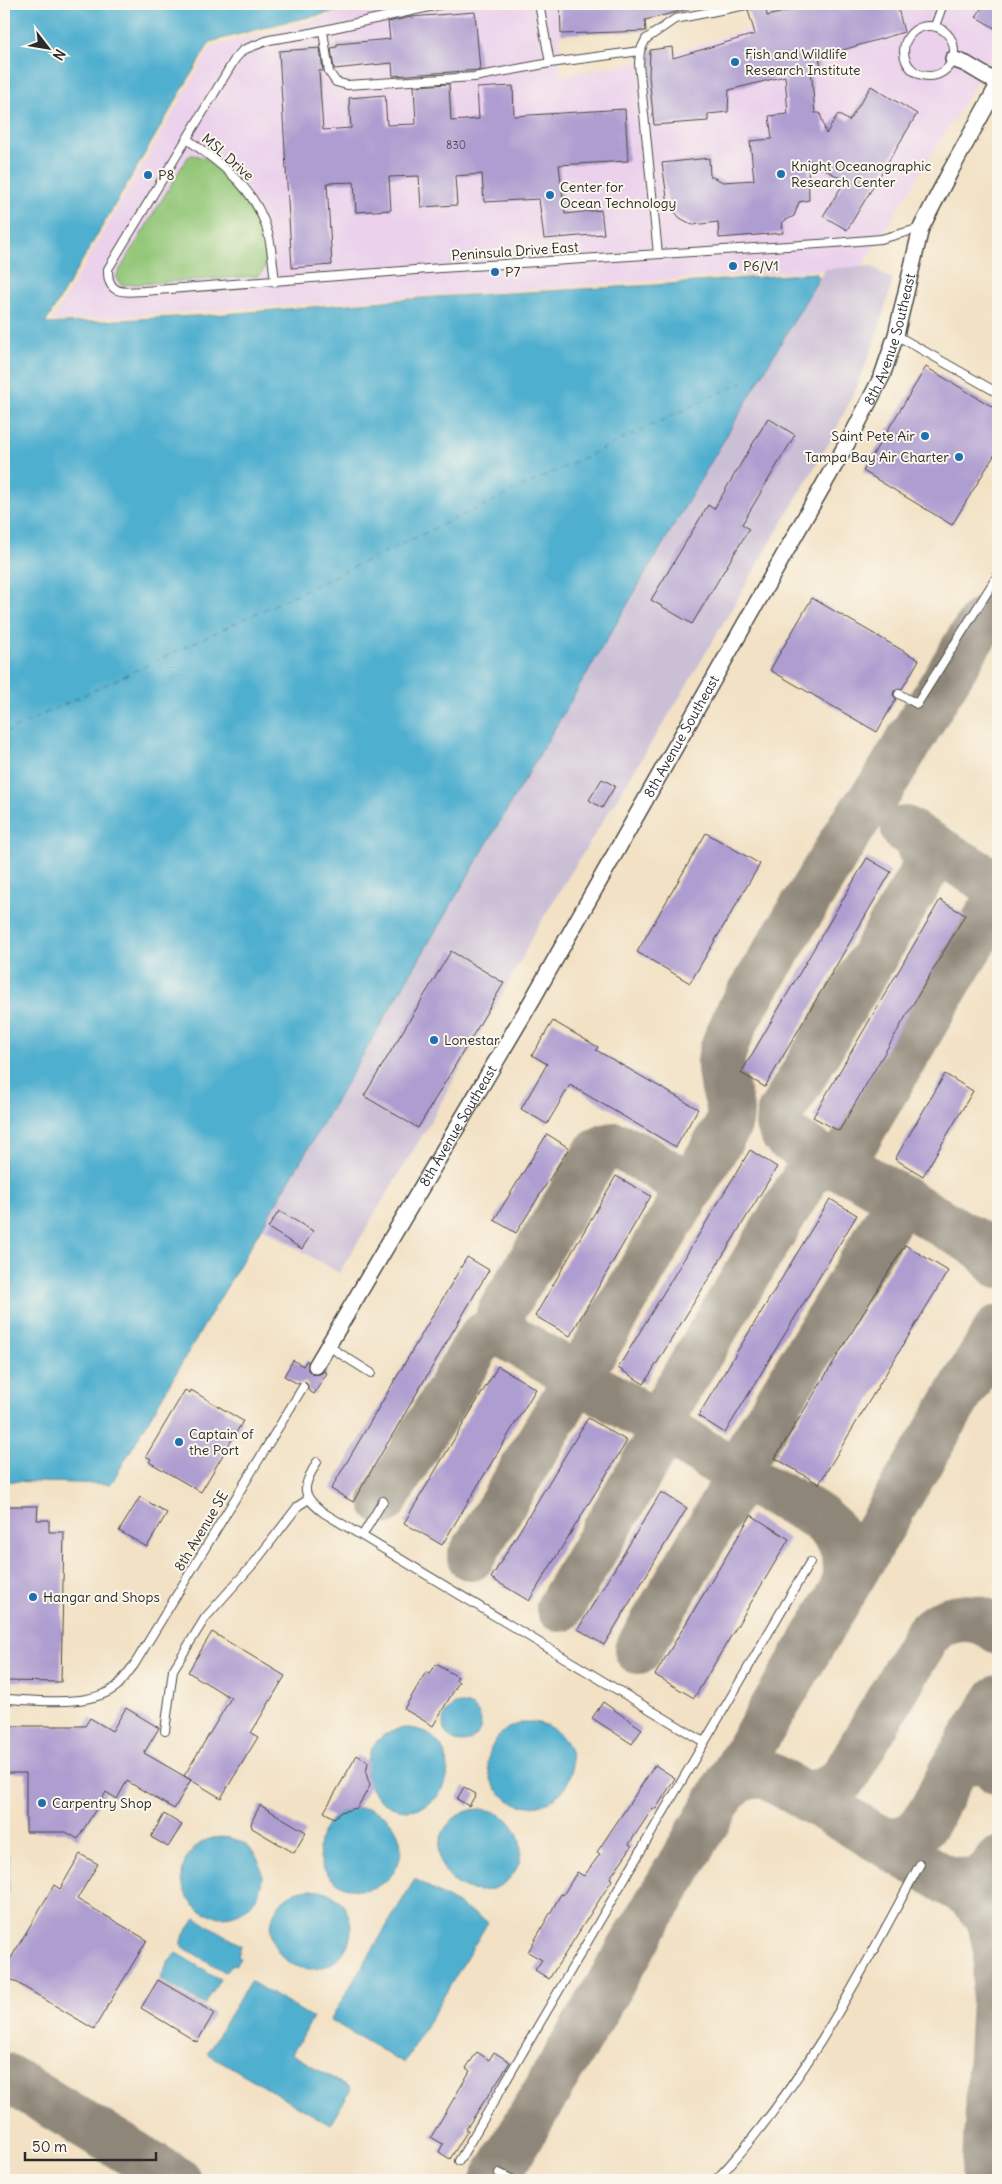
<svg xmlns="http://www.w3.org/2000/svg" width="1002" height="2184" viewBox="0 0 1002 2184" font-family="Delius,sans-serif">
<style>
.built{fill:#ebd1ec}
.industrial{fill:#cbbfd6}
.green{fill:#92c677;stroke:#5e7851}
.water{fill:#50afcf;stroke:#3e6d7d}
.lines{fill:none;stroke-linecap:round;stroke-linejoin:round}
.ferry{stroke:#385964;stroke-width:1;stroke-dasharray:6 5;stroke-linecap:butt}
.taxiway{stroke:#8e8678;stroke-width:48}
.building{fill:#ae9dd0}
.service-casing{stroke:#494642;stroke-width:10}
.minor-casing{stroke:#494642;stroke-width:18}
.service{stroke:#fff;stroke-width:8}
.minor{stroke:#fff;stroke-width:15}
.poi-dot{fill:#1f6fb2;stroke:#fbf7ec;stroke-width:2}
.labels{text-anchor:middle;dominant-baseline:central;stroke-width:4;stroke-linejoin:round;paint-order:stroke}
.number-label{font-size:11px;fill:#4c4854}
.poi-label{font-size:14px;fill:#2b2b2b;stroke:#fbf7ec;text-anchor:start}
.street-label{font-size:14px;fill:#2b2b2b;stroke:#fbf7ec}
</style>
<rect width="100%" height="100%" fill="#fbf7ec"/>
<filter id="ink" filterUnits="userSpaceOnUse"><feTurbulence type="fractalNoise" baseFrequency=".02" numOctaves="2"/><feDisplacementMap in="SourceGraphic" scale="10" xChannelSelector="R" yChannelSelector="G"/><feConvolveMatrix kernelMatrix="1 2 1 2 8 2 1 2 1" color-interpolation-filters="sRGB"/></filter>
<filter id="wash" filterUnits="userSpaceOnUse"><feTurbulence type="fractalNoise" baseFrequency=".0096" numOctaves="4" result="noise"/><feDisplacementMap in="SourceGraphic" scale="20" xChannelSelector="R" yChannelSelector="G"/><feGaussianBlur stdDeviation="1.12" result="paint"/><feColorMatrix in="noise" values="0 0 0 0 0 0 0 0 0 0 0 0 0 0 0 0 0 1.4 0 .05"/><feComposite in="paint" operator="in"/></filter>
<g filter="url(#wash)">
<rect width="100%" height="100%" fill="#f2e1c4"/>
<path class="built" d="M375,4H559L561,75L647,61L829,4H998V63L991,59L862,267L52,321L211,47Z"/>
<path class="industrial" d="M871,266L893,280L879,329L856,389L830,441L681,695L535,931L519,964L425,1131L339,1273L248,1220L825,269Z
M4,1855H10V1893L4,1899Z"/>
<path class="green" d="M191,155C214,154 250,195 258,214C263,225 265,237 266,248C267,259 267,269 258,276L121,285L116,278L118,273L187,158Z"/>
<path class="water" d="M4,4H371L281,23L210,42L45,324L213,315L435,297L656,285L816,273L819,278L111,1484L4,1481Z
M443 1723a19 19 0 1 1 38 0a19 19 0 1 1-38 0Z
M488 1764a42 42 0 1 1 84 0a42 42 0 1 1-84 0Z
M366 1769a41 41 0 1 1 82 0a41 41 0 1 1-82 0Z
M319 1849a41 41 0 1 1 82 0a41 41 0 1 1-82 0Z
M439 1850a41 41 0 1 1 82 0a41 41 0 1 1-82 0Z
M182 1877a40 40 0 1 1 80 0a40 40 0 1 1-80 0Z
M415,1879L488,1922L404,2063L330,2020Z
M271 1929a40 40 0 1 1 80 0a40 40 0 1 1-80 0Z
M196,1918L241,1945L238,1957L240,1958L236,1965L234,1964L225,1972L181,1946L184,1934Z
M176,1953L220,1979L205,2005L160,1979L168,1961Z
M250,1981L313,2018L292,2054L351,2089L330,2125L207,2053Z"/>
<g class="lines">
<path class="ferry" d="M4,733L743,382"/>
<path class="taxiway" d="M905,830L998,886
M786,1137L779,1124L780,1114L925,870C930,857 918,849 917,838
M788,1138L836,1166L856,1173L983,1247L998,1264
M856,1173L849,1162L850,1150L949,980L993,909L998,905
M509,1337C501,1330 497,1322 501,1312L597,1153C602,1149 608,1146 615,1146C626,1147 672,1174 679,1183C683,1189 683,1195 681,1202
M664,1416L666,1426L672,1434C700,1451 728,1468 757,1484C785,1500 822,1511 839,1539C849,1557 847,1575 842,1594
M721,1463C732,1467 740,1463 747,1454L891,1215L902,1207L915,1208
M383,1501L479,1341C487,1330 498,1331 509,1337L641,1415C651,1419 659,1417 666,1409
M471,1557L727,1127C737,1104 719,1086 721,1062C722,1046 732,1030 738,1015L852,826L882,786L968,643L982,622L998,612
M560,1608L655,1446L666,1409L676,1392L810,1170V1156L804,1148
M638,1650L730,1493L747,1454
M951,1773C965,1758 983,1754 998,1771
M725,1790C738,1777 751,1772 769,1776L859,1827L969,1894L984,1911L991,1923L998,1953
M795,1790C814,1798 832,1792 845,1776L925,1638C942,1614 976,1612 998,1630
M877,1838C890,1841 902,1842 914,1834C931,1821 940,1793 951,1775C965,1749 982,1724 998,1699
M946,1879C972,1886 984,1885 998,1861
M4,2076L177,2180
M494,2180L998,1329
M985,2180L998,1944"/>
</g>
<g id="blocks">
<path class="building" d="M560,4H689V9L645,20L646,31L561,34Z
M757,4H766L767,16L816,4H897L904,32L819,57L821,67L811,69L815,113H820L826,134L838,114L849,121L871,86L917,114L847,230L823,216L845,181L808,159L809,200L799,202L794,216L782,222L783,233L719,238L718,222L693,225L680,218L668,204L662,163L709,158L710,176L723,182L754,180L750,141L772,139L769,116L788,114L785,76L729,90L728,112L708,114V121L654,125L649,76L650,50L672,47L673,58L755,34L748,10L754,8Z
M984,4H998V30L976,17Z
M475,12L480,70L393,76L392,63L334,69L331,48L337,47V44L390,39L388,22L411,17Z
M320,48L323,71H319L323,130L351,128L349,98L385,95L387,125L416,124L414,86L449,84L451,121L479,119L477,88L513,86L514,116L625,109L628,161L559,165L565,214L601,210L604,234L544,239L539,199L484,202L482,174L455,176L457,205L421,207L419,176L389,177L391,210L356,212L354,182L327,183L332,265L292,268L279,51Z
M926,367L998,410V449L952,525L863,471Z
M768,418L795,435L742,524L749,529L692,624L651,600L708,505L714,509Z
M812,598L919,660L902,689L894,691L893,695L896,699L877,732L770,670Z
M602,779L615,786L602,808L589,800Z
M706,833L760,864L690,983L637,952Z
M867,858L891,872L765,1087L741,1073Z
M940,900L965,915L839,1131L813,1117Z
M451,951L504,983L418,1128L364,1096Z
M553,1021L598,1047L596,1050L698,1109L676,1147L570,1085L547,1124L521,1109L547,1064L532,1055Z
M945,1074L973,1091L923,1176L895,1159Z
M547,1134L569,1148L516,1233L494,1220Z
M750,1150L777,1167L644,1384L618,1368Z
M616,1176L651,1196L570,1336L535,1316Z
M830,1199L857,1215L725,1433L698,1416Z
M279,1211L313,1231L302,1249L268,1228Z
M905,1245L948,1271L819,1484L775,1458Z
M467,1257L489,1270L353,1502L331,1489Z
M293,1360L303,1366L307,1360L308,1361V1370L312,1374H320L324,1371L327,1373L314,1394L308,1390V1385L305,1382L298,1384L284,1376Z
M498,1366L536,1389L442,1545L404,1523Z
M185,1390L190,1393L191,1390L243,1421L201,1492L149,1462L151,1459L146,1456Z
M588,1418L627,1441L529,1601L491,1578Z
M661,1492L687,1508L604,1645L578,1629Z
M140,1497L167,1513L147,1547L119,1531Z
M5,1506H38L37,1520H49V1532H64L61,1682L4,1681Z
M751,1515L789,1539L694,1698L655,1675Z
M212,1632L285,1676L251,1733L258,1737L221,1798L184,1776L231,1698L188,1672Z
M436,1664L458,1677L456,1680L459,1682L433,1726L404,1709L426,1672L430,1674Z
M603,1702L642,1729L632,1744L592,1718Z
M126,1708L159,1728L144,1753L191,1780L174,1809L127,1781L117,1799L106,1792L78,1839L66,1832H26V1773H4V1726H85L90,1718L112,1731Z
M357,1755L368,1762L366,1773L370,1786L357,1808L341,1812L334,1818L324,1812Z
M655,1765L675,1778L656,1809L653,1808L629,1844L632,1846L610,1878L612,1880L549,1979L535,1970L542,1960L528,1952L561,1894L563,1895L577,1872L584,1876L600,1854L597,1852Z
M464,1787L476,1794L469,1806L457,1799Z
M260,1805L306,1832L294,1853L252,1828L251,1823Z
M164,1814L182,1825L168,1847L151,1837Z
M80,1854L98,1864L77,1899L147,1940L94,2029L4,1975V1970L54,1885L60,1889Z
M158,1980L214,2013L197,2042L141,2008Z
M477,2052L489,2060L494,2052L510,2062L466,2129L468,2130L450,2159L439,2152L443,2144L431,2137L470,2071L466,2068Z"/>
</g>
</g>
<g filter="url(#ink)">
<use href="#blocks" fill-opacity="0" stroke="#494642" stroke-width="1"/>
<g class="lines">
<g class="service-casing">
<path id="service" d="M443,4L306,34L269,40L243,50L235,59L108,269C107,296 125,292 144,291L441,268L834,243L881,239L921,228
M539,4L550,63L640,51
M904 51a25 25 0 1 1 50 0a25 25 0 1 1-50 0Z
M935,26L943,4
M323,31L329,72L336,82L347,85L474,77L550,63
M187,139C222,165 256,188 268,233C272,248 273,266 275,282
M658,254L639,64L640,51L646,39L675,19L751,4
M896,335L998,393
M899,694L917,704L998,575
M328,1346L371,1373
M317,1462C303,1487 299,1494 324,1513L704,1742
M362,1536L383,1501
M4,1699C36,1700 91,1708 117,1686C123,1680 129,1671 134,1665L303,1387
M165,1731L173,1670L205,1618L255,1562L298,1506L309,1499
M459,2161L810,1562
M499,2173L513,2180
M716,2180C802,2089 861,1974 920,1864"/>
</g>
<g class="minor-casing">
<g id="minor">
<path d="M953,59L966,64L998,83"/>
<path id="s1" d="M316,1366L531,1002L854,431L882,376L896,335L921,228L951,170L998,85"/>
</g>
</g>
<use href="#service" class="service"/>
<use href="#minor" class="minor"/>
</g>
</g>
<g class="poi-dot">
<circle cx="735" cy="62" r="5"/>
<circle cx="781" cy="174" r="5"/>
<circle cx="148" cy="175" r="5"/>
<circle cx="550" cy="195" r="5"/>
<circle cx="733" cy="266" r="5"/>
<circle cx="495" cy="272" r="5"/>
<circle cx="925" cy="436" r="5"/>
<circle cx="959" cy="457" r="5"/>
<circle cx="434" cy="1040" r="5"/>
<circle cx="179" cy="1442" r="5"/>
<circle cx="33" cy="1597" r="5"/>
<circle cx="42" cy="1803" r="5"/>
</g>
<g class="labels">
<g class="number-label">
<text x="456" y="145">830</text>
</g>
<g class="poi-label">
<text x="745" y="54">Fish and Wildlife<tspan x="745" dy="16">Research Institute</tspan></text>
<text x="791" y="166">Knight Oceanographic<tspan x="791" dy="16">Research Center</tspan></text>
<text x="158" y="175">P8</text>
<text x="560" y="187">Center for<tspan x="560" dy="16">Ocean Technology</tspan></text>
<text x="743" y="266">P6/V1</text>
<text x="505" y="272">P7</text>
<text x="915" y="436" text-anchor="end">Saint Pete Air</text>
<text x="949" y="457" text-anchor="end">Tampa Bay Air Charter</text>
<text x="444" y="1040">Lonestar</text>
<text x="189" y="1434">Captain of<tspan x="189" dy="16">the Port</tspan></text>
<text x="43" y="1597">Hangar and Shops</text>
<text x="52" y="1803">Carpentry Shop</text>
</g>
<g class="street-label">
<text transform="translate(228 157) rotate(41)">MSL Drive</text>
<text transform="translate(515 251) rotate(-4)">Peninsula Drive East</text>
<text stroke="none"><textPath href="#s1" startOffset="1178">8th Avenue Southeast</textPath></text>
<text stroke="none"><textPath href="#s1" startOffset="728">8th Avenue Southeast</textPath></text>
<text stroke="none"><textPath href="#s1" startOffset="279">8th Avenue Southeast</textPath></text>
<text transform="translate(201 1531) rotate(-59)">8th Avenue SE</text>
</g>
</g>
<rect width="1002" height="2184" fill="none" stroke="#fbf7ec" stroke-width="20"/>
<g transform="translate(48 48) rotate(121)" stroke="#fbf7ec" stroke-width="4" paint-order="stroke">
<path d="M0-4L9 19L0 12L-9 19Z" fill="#2b2b2b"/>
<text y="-8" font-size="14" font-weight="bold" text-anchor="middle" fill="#2b2b2b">N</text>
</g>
<path d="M25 2152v8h131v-8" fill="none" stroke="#2b2b2b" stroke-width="2.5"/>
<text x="32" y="2152" font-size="15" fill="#2b2b2b" stroke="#fbf7ec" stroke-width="4" paint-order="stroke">50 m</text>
</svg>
